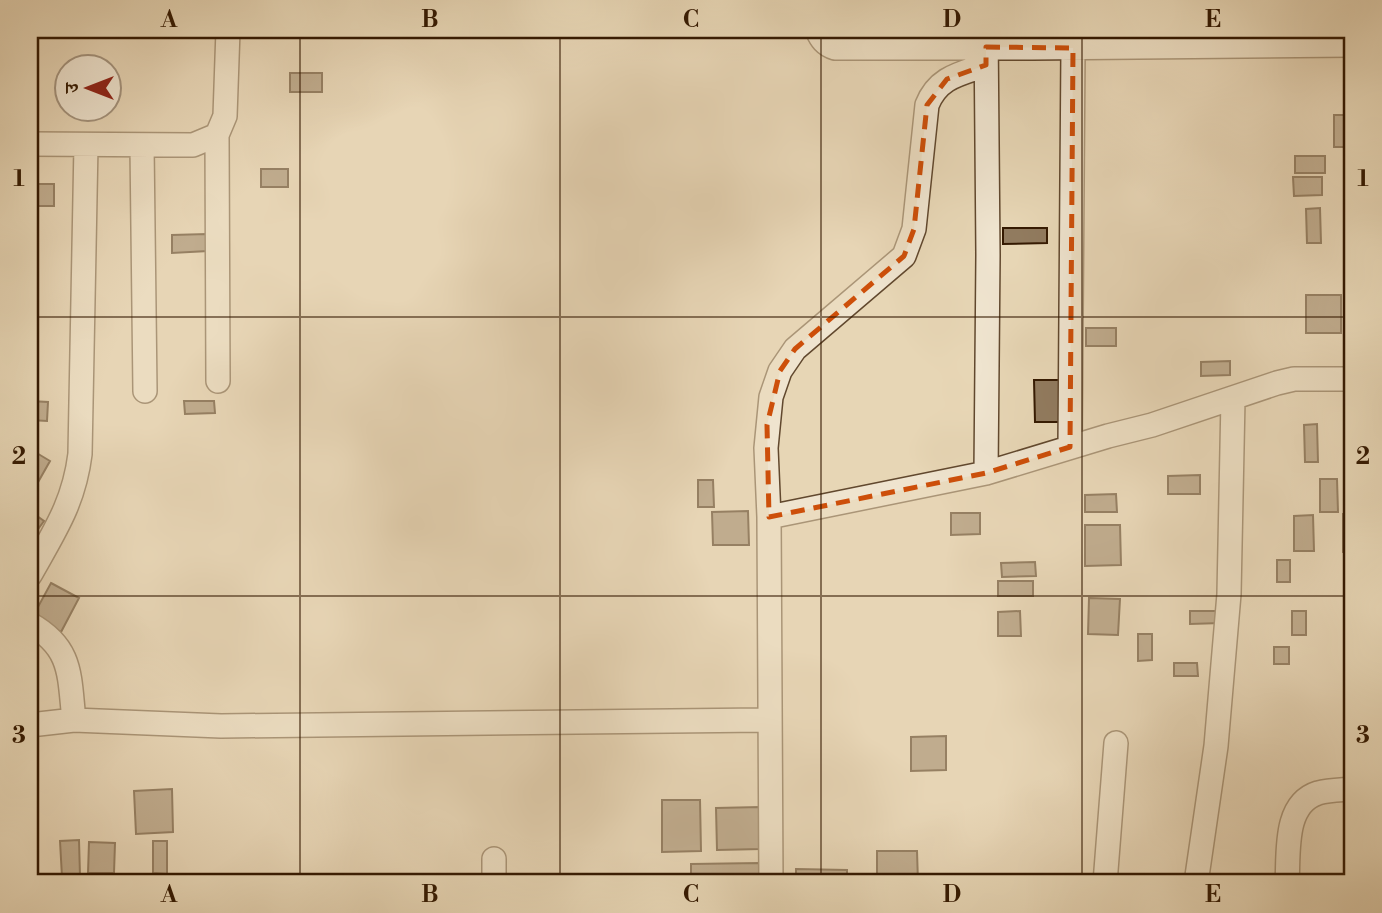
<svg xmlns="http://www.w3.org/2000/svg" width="1382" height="913" viewBox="0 0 1382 913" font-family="'Libre Bodoni','Noto Serif Devanagari',serif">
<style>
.building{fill:#917b5f;stroke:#341901;stroke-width:2}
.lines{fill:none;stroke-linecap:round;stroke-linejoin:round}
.minor-casing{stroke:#61482e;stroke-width:26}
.minor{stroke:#efe4cf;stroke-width:23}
.marked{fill:none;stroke:#cd4f0a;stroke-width:5;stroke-dasharray:14 9;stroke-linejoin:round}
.grid{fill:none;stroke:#341901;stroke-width:2;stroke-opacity:0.55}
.neatline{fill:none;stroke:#341901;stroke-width:2.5}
.grid-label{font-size:23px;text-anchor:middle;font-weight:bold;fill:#341901}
</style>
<rect width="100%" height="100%" fill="#e7d6b5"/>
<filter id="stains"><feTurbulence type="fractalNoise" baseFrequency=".00286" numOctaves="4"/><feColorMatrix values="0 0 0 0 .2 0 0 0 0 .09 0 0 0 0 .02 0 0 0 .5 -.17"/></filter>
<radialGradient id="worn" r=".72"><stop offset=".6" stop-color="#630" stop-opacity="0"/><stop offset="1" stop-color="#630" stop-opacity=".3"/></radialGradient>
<path class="building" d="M1042,30H1072L1073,39H1042Z
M1088,30H1121V40H1089Z
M1261,30H1278L1279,40L1261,41Z
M1352,56V102H1348L1347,57Z
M290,73H322V92H290Z
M1334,115H1348V147H1334Z
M1295,156H1325V173H1295Z
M261,169H288V187H261Z
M1293,177H1322V195L1294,196Z
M30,184H54V206H30Z
M1320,208L1321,243H1307L1306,209Z
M1346,213H1352V247H1346Z
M1003,228H1047V243L1003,244Z
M207,234L208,251L172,253V235Z
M1306,295H1341V333H1306Z
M1086,328H1116V346H1086Z
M1230,361V375L1201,376V362Z
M1034,380H1065V422H1035Z
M30,401L48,402L47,421L30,420Z
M184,401H214L215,413L185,414Z
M1317,424L1318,462H1305L1304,425Z
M30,449L50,461L37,484L30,479Z
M1200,475V494H1168V476Z
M1320,479H1337L1338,512H1320Z
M698,480H713L714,507H698Z
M1116,494L1117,512H1085V495Z
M30,511L44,521L30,540Z
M748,511L749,545H713L712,512Z
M951,513H980V534L951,535Z
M1343,514H1352V551L1343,552Z
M1313,515L1314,551H1294V516Z
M1085,525H1120L1121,565L1085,566Z
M1277,560H1290V582H1277Z
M1035,562L1036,576L1002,577L1001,563Z
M998,581H1033V596H998Z
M51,583L79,598L61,632L33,616Z
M1089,598L1120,599L1118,635L1088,634Z
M1020,611L1021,636H998V612Z
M1190,611H1221V623L1190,624Z
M1292,611H1306V635H1292Z
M1138,634H1152V660L1138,661Z
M1274,647H1289V664H1274Z
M1174,663H1197L1198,676H1174Z
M946,736V770L911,771V737Z
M172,789L173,832L136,834L134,791Z
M662,800H700L701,851L662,852Z
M760,807L761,849L717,850L716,808Z
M79,840L80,876L62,877L60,841Z
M153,841H167V874L153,873Z
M89,842L115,843L114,873H88Z
M877,851H917L918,883H877Z
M760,863V883H691V864Z
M796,869L847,870V883H796Z"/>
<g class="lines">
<g class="minor-casing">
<path id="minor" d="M817,30C821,39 825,45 835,48H1032L1352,45
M217,135L218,381
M30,144L193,145L217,135L225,116L228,30
M142,146L145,391
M1070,447L1073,48
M986,473L988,255L986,30
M769,517L986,473L1108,436L1152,425L1277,383L1294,379H1352
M30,575C54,532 74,503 80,454L86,145
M30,624C73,648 69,676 74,720
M30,725L74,720L221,726L769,720
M494,859V883
M771,883L769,517L766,448L771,397L780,371L795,349L904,256L914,229L927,105C938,77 960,74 986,65
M1105,883L1116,743
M1196,883L1216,746L1229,594L1233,399
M1287,883C1289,854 1283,804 1318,793C1329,790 1341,790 1352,789"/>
</g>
<use href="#minor" class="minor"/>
</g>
<path d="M0 0H1382V913H0ZM986,47L1073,48L1070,447L986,473L769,517L767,425L780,371L795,349L904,256L914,229L927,105L947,79L986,65Z" fill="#e7d6b5" fill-opacity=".55" fill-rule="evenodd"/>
<path class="marked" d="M986,47L1073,48L1070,447L986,473L769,517L767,425L780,371L795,349L904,256L914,229L927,105L947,79L986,65Z"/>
<path class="grid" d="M300,30V883M560,30V883M821,30V883M1082,30V883M30,317H1352M30,596H1352"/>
<rect width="1382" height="913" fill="none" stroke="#e7d6b5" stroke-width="77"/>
<g transform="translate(88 88) rotate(270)"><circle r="33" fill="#efe4cf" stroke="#a4937d" stroke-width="2"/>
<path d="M0-5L12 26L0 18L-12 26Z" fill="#8f2418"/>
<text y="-10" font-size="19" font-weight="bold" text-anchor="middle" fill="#341901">उ</text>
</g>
<rect x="38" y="38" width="1306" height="836" class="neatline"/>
<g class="grid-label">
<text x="169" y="27">A</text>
<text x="430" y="27">B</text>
<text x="691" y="27">C</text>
<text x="952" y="27">D</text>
<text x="1213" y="27">E</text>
<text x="19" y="186">1</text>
<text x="1363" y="186">1</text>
<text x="19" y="464">2</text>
<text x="1363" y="464">2</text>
<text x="19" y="743">3</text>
<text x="1363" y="743">3</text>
<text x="169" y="902">A</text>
<text x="430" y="902">B</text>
<text x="691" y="902">C</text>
<text x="952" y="902">D</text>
<text x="1213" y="902">E</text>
</g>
<rect width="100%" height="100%" filter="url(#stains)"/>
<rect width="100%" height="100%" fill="url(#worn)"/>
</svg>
